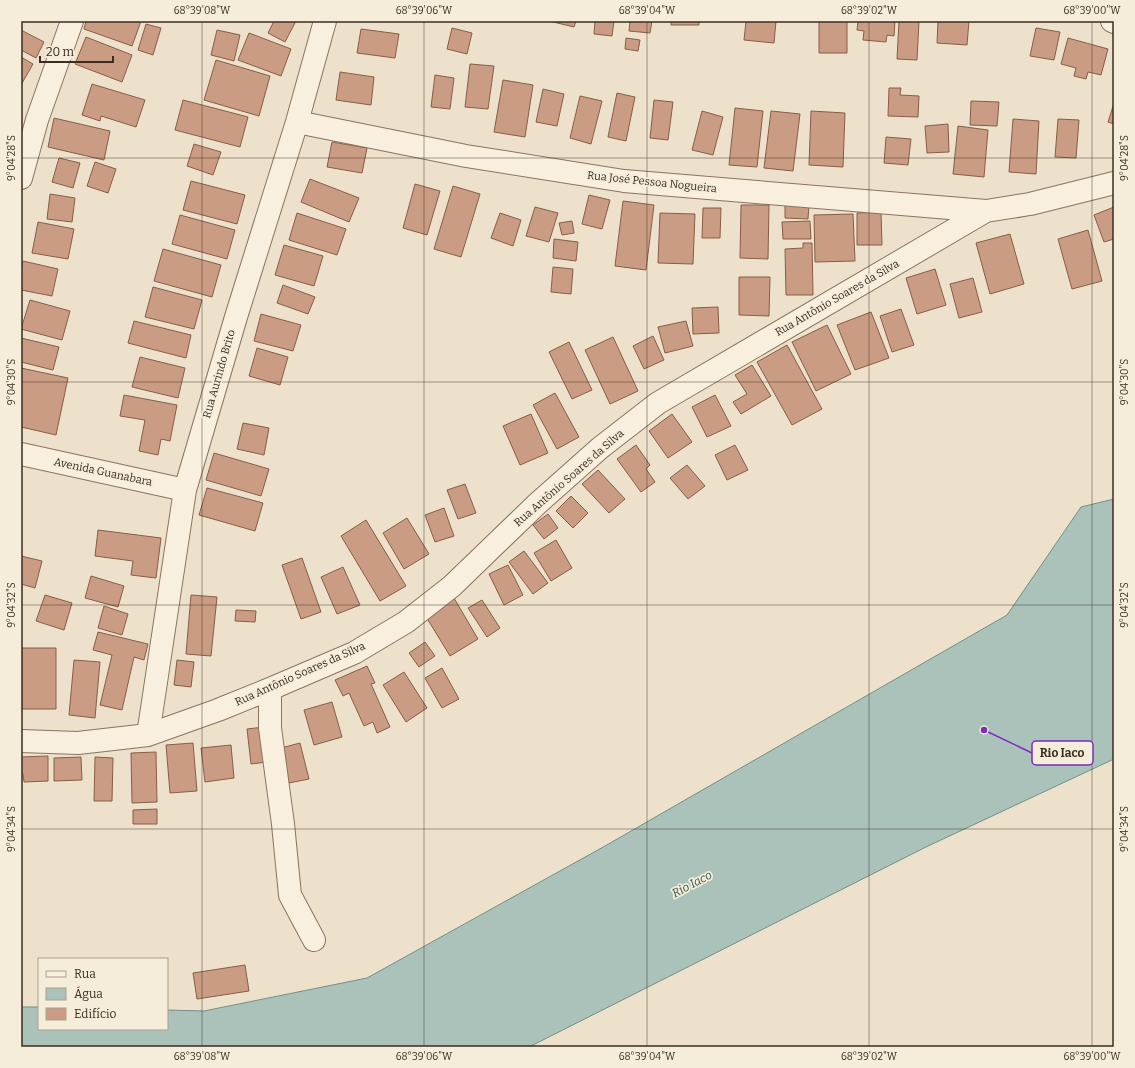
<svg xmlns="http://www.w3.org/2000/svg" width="1135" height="1068" viewBox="0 0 1135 1068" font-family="Bitter,serif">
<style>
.water{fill:#abc2ba;stroke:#729087}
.building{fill:#c99c83;stroke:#885d46}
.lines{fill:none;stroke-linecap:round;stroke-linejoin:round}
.minor-casing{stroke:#8a745f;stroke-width:24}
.minor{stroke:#f8efde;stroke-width:22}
.ticks{fill:none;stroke:#3b2d22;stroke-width:1;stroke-opacity:0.45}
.labels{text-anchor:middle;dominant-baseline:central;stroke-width:3.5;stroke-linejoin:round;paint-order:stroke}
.street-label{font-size:11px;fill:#3b2d22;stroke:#f5ecda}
.water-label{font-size:12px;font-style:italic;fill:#325a55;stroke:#f5ecda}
.leader{fill:none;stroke:#7b2cbf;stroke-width:1.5}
.callout-dot{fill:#7b2cbf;stroke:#f5ecda;stroke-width:1.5}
.callout{fill:#f5ecda;stroke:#7b2cbf;stroke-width:1.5}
.callout-label{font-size:12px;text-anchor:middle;font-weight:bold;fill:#3b2d22}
.neatline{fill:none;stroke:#3b2d22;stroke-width:1.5}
.ticks-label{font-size:10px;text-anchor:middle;fill:#3b2d22}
</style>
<rect width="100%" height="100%" fill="#ede1cb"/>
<path class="water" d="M1114,499V759L926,847L529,1047H21V1007H39V1029H167V1010L204,1011L367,978L605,846L1007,615L1081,507Z"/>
<path class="building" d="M86,21H141L132,46L84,29Z
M274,21H296L285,42L268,33Z
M549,21H576L574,27Z
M595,21H614L612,36L594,34Z
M630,21H652L650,33L629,31Z
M671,21H699V25H671Z
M746,21H776L774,43L744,40Z
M819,21H847V53H819Z
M858,21H895L894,36L887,35L886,42L863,40L864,31L857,30Z
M899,21H919L917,60L897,59Z
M938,21H969L967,45L937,43Z
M146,24L161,28L153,55L138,50Z
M452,28L472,33L467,54L447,49Z
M1036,28L1060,32L1054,60L1030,56Z
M361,29L399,34L395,58L357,53Z
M21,30L44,42L36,58L21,50Z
M217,30L240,35L234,61L211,55Z
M249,33L291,49L281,76L238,60Z
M86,37L132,55L122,82L75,64Z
M626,38L640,40L638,51L625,49Z
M1068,38L1108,49L1101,75L1088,72L1086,79L1074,76L1076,68L1061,64Z
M21,57L33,64L21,85Z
M216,60L270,76L259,116L204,100Z
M470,64L494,66L488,109L465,107Z
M340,72L374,77L371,105L336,100Z
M435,75L454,78L450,109L431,107Z
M503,80L533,85L525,137L494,132Z
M92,84L145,100L136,127L101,116L100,121L82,115Z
M889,88H901L900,95L919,96L918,117L888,116Z
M543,89L564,94L557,126L536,122Z
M617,93L635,97L626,141L608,137Z
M580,96L602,101L591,144L570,138Z
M183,100L248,117L240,147L175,130Z
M654,100L673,102L668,140L650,138Z
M971,101L999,102L997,126L970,125Z
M1114,103V124L1108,122Z
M735,108L763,111L757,167L729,165Z
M702,111L723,117L713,155L692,150Z
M771,111L800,114L793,171L764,168Z
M811,111L845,113L843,167L809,165Z
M54,118L110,131L104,160L48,147Z
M1013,119L1039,121L1036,174L1009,172Z
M1058,119L1079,120L1076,158L1055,157Z
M948,124L949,152L927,153L925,126Z
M958,126L988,130L984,177L953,174Z
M886,137L911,139L908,165L884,163Z
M332,142L367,148L362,173L327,167Z
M194,144L221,152L213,175L187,166Z
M59,158L80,163L73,188L52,182Z
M95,162L116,169L108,193L87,186Z
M310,179L359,198L349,222L301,202Z
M191,181L245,195L237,224L183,210Z
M415,184L440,191L427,235L403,228Z
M453,186L480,194L461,257L434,249Z
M50,194L75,198L72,222L47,219Z
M589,195L610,200L602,229L582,224Z
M623,201L654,205L646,270L615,266Z
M785,204L809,205L808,219L785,218Z
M741,205H769L768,259L740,258Z
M535,207L558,213L549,242L526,236Z
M1114,207V239L1104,242L1094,215Z
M703,208H721L720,238H702Z
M881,212L882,245H857V213Z
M297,213L346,229L337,255L289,240Z
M500,213L521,220L513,246L491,238Z
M660,213L695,214L693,264L658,263Z
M853,214L855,261L815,262L814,215Z
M180,215L235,230L227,259L172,244Z
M572,221L574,233L562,235L559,223Z
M810,221L811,239H783L782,222Z
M38,222L74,229L68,259L32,253Z
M1088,230L1102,281L1072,289L1058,239Z
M1010,234L1024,284L990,294L976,243Z
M554,239L578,242L576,261L553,258Z
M803,243H812L813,295H786L785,249L803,248Z
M284,245L323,256L314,286L275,275Z
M163,249L221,265L212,297L154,281Z
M23,261L58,269L52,296L21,290V271Z
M553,267L573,269L571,294L551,292Z
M935,269L946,305L917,314L906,278Z
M739,277H770L769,316L739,315Z
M973,278L982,312L959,318L950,284Z
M283,285L315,297L308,314L277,303Z
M153,287L202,300L194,329L145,317Z
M30,300L70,311L62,340L21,329Z
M718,307L719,333L693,334L692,308Z
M901,309L914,345L892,352L880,316Z
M871,312L889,358L855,370L837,325Z
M261,314L301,325L293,351L254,341Z
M134,321L191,335L186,358L128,343Z
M686,321L693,346L665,353L658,327Z
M827,325L851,374L816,391L792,342Z
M653,336L664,360L644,369L633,346Z
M613,337L638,391L610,404L585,350Z
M21,338L59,347L53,370L21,362Z
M569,342L592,390L572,399L549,352Z
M787,345L822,409L792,425L757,362Z
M257,348L288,357L280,385L249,376Z
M140,357L185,368L178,398L132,387Z
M752,365L771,396L741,414L733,402L747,394L735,375Z
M21,368L68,378L56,435L21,427Z
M555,393L579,437L557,449L533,405Z
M124,395L177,405L170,441L161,439L158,455L139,451L145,420L120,416Z
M715,395L731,426L707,437L692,407Z
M531,414L548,453L520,465L503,426Z
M672,414L692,442L668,458L649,431Z
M243,423L269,428L264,455L237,449Z
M636,445L650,465L646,469L655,482L641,492L617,459Z
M735,445L748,470L727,480L715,455Z
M214,453L269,469L261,496L206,480Z
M687,465L705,486L688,499L670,478Z
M598,470L625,499L609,513L582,484Z
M465,484L476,513L458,519L447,490Z
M207,488L263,503L255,531L199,515Z
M571,496L588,513L573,528L556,511Z
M444,508L454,536L435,542L425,515Z
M548,514L558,528L544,539L533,525Z
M407,518L429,554L404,569L383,533Z
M366,520L406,586L380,601L341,536Z
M98,530L161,538L156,578L131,575L133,561L95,556Z
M556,540L572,568L551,581L534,553Z
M524,551L548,583L533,594L509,562Z
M21,556L42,561L35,588L21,584Z
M302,558L321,612L301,619L282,565Z
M508,565L523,595L504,605L489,574Z
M343,567L360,605L337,614L321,577Z
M91,576L124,586L118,607L85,598Z
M45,595L72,603L64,630L36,621Z
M191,595L217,597L211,656L186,654Z
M454,598L478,639L450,656L425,615Z
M482,600L500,628L487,637L468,608Z
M104,606L128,614L122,635L98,628Z
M236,610L256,611L255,622L235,621Z
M98,632L148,644L144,660L134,657L122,710L100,705L112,655L93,650Z
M425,642L435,656L419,667L409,653Z
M22,648H56V709H22Z
M74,660L100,662L95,718L69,715Z
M177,660L194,662L191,687L174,685Z
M367,666L375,683L371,684L390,727L377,733L373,722L364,726L349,693L343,696L335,680Z
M442,668L459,699L442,708L425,678Z
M404,672L427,708L406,722L383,685Z
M332,702L342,737L314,745L304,710Z
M264,727L267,762L251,764L247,729Z
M193,743L197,791L170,793L166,745Z
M300,743L309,779L289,783L281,748Z
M231,745L234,778L205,782L201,748Z
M156,752L157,802L132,803L131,753Z
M48,756V781L24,782L23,774H21V757Z
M81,757L82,780L54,781V758Z
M95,757L113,758L112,801H94Z
M157,809V824H133V810Z
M245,965L249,991L197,999L193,973Z"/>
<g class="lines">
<g class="minor-casing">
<path id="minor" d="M1112,21L1114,22
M297,122L466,156L624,181L986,211
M21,178L37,120L72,21
M21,454L185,490
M270,689V728L283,824L290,895L314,940
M148,735L185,490L236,317L297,122L325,21
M21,741L78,743L148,735L218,710L270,689L354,653L406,622L452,586L537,504L600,448L658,403L986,211L1030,204L1114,183"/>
</g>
<use href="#minor" class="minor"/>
</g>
<path class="ticks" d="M202,21V1047M424,21V1047M647,21V1047M869,21V1047M1092,21V1047M21,158H1114M21,382H1114M21,605H1114M21,829H1114"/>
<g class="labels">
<g class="street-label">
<text transform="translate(652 182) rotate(6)">Rua José Pessoa Nogueira</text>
<text transform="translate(837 298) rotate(-30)">Rua Antônio Soares da Silva</text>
<text transform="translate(219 374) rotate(-74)">Rua Aurindo Brito</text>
<text transform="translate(103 472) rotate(12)">Avenida Guanabara</text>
<text transform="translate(569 478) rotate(-41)">Rua Antônio Soares da Silva</text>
<text transform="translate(300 674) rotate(-24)">Rua Antônio Soares da Silva</text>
</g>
<g class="water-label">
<text transform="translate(692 884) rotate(-28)">Rio Iaco</text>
</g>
</g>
<path class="leader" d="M984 730L1032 753"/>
<circle class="callout-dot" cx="984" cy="730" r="4"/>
<rect class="callout" x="1032" y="741" width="61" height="24" rx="4"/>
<g class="callout-label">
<text x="1062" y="757">Rio Iaco</text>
</g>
<rect width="1135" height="1068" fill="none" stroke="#f5ecda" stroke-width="44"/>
<rect x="38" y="958" width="130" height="72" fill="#f5ecda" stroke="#aba090"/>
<rect x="46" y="971" width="20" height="6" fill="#f8efde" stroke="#aba090"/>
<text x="74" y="978" font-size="12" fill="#3b2d22">Rua</text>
<rect x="46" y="988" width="20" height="12" fill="#abc2ba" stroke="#aba090"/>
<text x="74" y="998" font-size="12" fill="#3b2d22">Água</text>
<rect x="46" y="1008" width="20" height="12" fill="#c99c83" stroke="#aba090"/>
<text x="74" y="1018" font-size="12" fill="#3b2d22">Edifício</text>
<path d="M40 56v6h73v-6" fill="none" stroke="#3b2d22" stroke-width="2"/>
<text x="46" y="56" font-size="12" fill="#3b2d22" stroke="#f5ecda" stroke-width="3" paint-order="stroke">20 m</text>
<rect x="22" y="22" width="1091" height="1024" class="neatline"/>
<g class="ticks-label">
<text x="202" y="14">68°39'08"W</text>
<text x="424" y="14">68°39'06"W</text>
<text x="647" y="14">68°39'04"W</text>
<text x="869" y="14">68°39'02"W</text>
<text x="1092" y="14">68°39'00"W</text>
<text transform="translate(11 158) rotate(-90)" y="4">9°04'28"S</text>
<text transform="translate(1124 158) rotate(-90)" y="4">9°04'28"S</text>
<text transform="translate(11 382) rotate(-90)" y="4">9°04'30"S</text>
<text transform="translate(1124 382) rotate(-90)" y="4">9°04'30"S</text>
<text transform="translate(11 605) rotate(-90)" y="4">9°04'32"S</text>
<text transform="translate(1124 605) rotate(-90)" y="4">9°04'32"S</text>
<text transform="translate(11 829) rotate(-90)" y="4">9°04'34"S</text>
<text transform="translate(1124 829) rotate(-90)" y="4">9°04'34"S</text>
<text x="202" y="1060">68°39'08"W</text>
<text x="424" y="1060">68°39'06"W</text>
<text x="647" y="1060">68°39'04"W</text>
<text x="869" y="1060">68°39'02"W</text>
<text x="1092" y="1060">68°39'00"W</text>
</g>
</svg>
